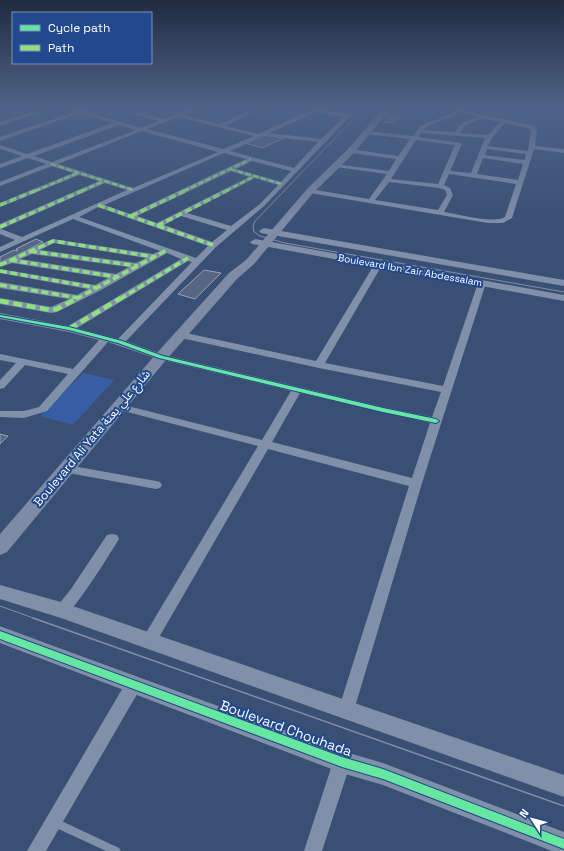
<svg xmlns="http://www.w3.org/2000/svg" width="564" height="851" viewBox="0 0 564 851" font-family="'Space Grotesk','Noto Sans Arabic',sans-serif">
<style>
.green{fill:#375ea4}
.building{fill:#566784;stroke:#96a2b7}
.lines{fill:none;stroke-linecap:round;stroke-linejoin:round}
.service{fill:#8190a9;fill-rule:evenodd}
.minor{fill:#8190a9;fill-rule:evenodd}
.tertiary{fill:#8190a9;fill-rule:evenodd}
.secondary{fill:#7d8ba5;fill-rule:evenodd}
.tram-far1{stroke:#8190a7;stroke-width:1}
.tram{stroke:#8190a7;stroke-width:1.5}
.rail{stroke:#8190a7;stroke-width:1.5;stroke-dasharray:4 1.5;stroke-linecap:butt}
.quiet-far2{stroke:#8de07e;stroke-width:2.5;stroke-dasharray:5.5 2.5;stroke-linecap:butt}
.quiet-far1{stroke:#8de07e;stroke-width:3.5;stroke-dasharray:7 3.5;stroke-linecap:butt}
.quiet{stroke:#8de07e;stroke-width:4.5;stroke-dasharray:9 4.5;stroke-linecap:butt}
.cycleway-casing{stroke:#22488d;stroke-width:2}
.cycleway{fill:#66e7a1;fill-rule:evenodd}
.labels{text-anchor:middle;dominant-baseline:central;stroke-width:4;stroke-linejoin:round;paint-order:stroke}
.far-street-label{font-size:10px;fill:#fff;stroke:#22488d}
.street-label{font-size:12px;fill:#fff;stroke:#22488d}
.near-street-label{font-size:14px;fill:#fff;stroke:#22488d}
</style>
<rect width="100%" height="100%" fill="#3a4f74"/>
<path class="green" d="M83,373L114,380L73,425L40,416Z"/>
<path class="building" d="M390,118H398L394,123L385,122Z
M263,135L284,138L262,148L245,143Z
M36,239L43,242L0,264V257L14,250L17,251L18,250L16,249Z
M204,270L221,273L195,299L178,294Z
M0,434L8,436L0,444Z"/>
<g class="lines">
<path class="service" d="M55,818L119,848L121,851H106L52,826L50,823L52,820Z"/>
<path class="minor" d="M50,106H67L79,110L90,106H98L85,112L141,128L159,121L105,106C117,106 129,113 139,113C147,113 154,106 163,106L145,114L164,119L197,106H205L184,115L219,124L261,106H268L225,126L258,134L310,111L292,106H304L346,114L355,106H360L264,206L216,247L126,341L164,355L383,407L432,417L441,392L319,368L181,338L176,335L181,332L316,361L374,265L378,263L382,265L325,363L443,386L478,283L482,280L486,283L422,483L352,717L346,719L340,717L338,711L409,486L268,449L154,646L149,648L144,646L142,641L144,636L258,446L116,409L115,407L120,404L262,440L291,391L158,359L108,342L47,411L24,418L0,417V411H24L39,407L68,374L25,365L4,388L0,389V380L16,363L0,360V354L73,369L99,340L69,332L0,319V313L68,326L181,259L167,253L101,290L57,312L51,313L0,304V298L51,307L69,299L0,288V282L77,295L88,289L0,273V269L95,285L108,278L12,263L0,267V262L53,239L153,254L160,251L73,219L0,252V247L15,240L0,234V224L99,181L79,175L0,207V203L73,173L52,166L0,186V182L46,164L28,158L0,168V164L22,156L0,149V145L27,154L113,123L80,113L0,141V137L74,112L58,107L0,126V122ZM316,112L343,117L321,139L270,133ZM179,117L254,136L223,149L147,129ZM119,125L136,130L52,162L34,156ZM142,131L218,152L133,188L58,164ZM264,136L318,142L294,168L230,151ZM224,153L246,159L130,214L104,205ZM252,161L291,171L281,182L236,169ZM231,171L249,177L157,223L137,216ZM255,178L278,185L260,204L231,226L187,213ZM105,183L127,190L22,237L1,229ZM98,207L208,246L196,258L79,217ZM181,216L227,230L212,242L164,225ZM54,243L146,258L136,263L40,250ZM32,254L129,267L116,274L20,259ZM188,261L192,262L118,339L77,328ZM300,393L430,423L412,478L272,442Z
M434,106H445L533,126L537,130L535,146L564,149V153L534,149L512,218L503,223H488L310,193L307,191L310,189L369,199L387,174L336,167L333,165L334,164L389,171L396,159L351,153L348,151L351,149L398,156L410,139L367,134L365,133V131L413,136L420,126L455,112ZM462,113L477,117L461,124L455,132L423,130L432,124ZM482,118L500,122L488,135L460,133L465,126ZM505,123L529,128L531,130L528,151L488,146L492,138ZM421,133L485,138L471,173L450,171L462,144L461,143L418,137ZM416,140L455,145L438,184L391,179ZM487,149L526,154L525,160L485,155ZM483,158L523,164L518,180L477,174ZM449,174L516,184L505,217C493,224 458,214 444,212L453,195L450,188L444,185ZM389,182L439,188L445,190L447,195L438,210L375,200Z
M67,465L156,481L160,482L162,485L160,488L156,489L63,472L61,469L63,466Z
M112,534L117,535L119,539C111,552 76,609 65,615C61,617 59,616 56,614L54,610L71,589L107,535Z
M134,677L140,679L142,684L140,689L46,851H27L128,679Z
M342,753L348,756L351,762L322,851H304L333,762L336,756Z"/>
<path class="tertiary" d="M264,228L564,280V286L261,233L259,231Z
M255,239L564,295V301L252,244L250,242Z
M0,585L61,602L564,775V797L61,618L0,599Z
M0,627L342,751L383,763L564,832V851H552L383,785L342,773L0,643Z"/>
<path class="secondary" d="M385,106H393L354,153L313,193L254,264L237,279L166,360L7,552L0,555V534L156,354L229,273L246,260L307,189L348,149Z"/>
<path class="tram-far1" d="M366,106L255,221L253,226L254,232L260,236L285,243L564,292
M0,606L36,619"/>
<path class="tram" d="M33,618L564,806
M0,627L564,836"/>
<path class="rail" d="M0,109L8,106"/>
<path class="quiet-far2" d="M51,164L133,190
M230,169L282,184
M35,191L78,173
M82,191L104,181
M184,191L251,159
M226,191L255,176"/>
<path class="quiet-far1" d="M0,205L37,190
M98,205L213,245
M131,216L187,190
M157,226L228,190
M0,227L84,190
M30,251L138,266
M10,260L117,277
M0,265L53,241L155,257
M0,271L98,288
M0,285L79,298
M76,299L167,250
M120,299L188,258"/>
<path class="quiet" d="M0,301L51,310L57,309L78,298
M69,329L121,298"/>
<g class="cycleway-casing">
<path id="cycleway" d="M0,315L69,327L122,341L163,356L383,408L436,419L439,421L436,423L383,412L159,358L118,343L69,330L0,317Z
M0,631L342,757L383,769L564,839V849L383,779L342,767L0,639Z"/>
</g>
<use href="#cycleway" class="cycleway"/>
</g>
<linearGradient id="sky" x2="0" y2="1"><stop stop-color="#202b40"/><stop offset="0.47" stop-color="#4f6388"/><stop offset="1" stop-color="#4f6388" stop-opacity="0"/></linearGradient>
<rect width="564" height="226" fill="url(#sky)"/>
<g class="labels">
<g class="far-street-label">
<text transform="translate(410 270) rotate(10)">Boulevard Ibn Zair Abdessalam</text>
</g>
<g class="street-label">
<text transform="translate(92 438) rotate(-50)">Boulevard Ali Yata شارع علي يعتة</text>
</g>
<g class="near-street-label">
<text transform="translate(286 728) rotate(20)">Boulevard Chouhada</text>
</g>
</g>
<rect x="12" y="12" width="140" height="52" fill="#22488d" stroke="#7a91bb"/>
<rect x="20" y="25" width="20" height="6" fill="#66e7a1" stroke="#7a91bb"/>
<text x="48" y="32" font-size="12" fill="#ffffff">Cycle path</text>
<rect x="20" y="45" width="20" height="6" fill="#8de07e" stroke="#7a91bb"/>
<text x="48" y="52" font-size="12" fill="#ffffff">Path</text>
<g transform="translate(532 819) rotate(306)" stroke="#22488d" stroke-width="3" paint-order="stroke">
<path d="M0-3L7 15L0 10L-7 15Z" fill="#ffffff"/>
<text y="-6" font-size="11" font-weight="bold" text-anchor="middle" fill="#ffffff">N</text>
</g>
</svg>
